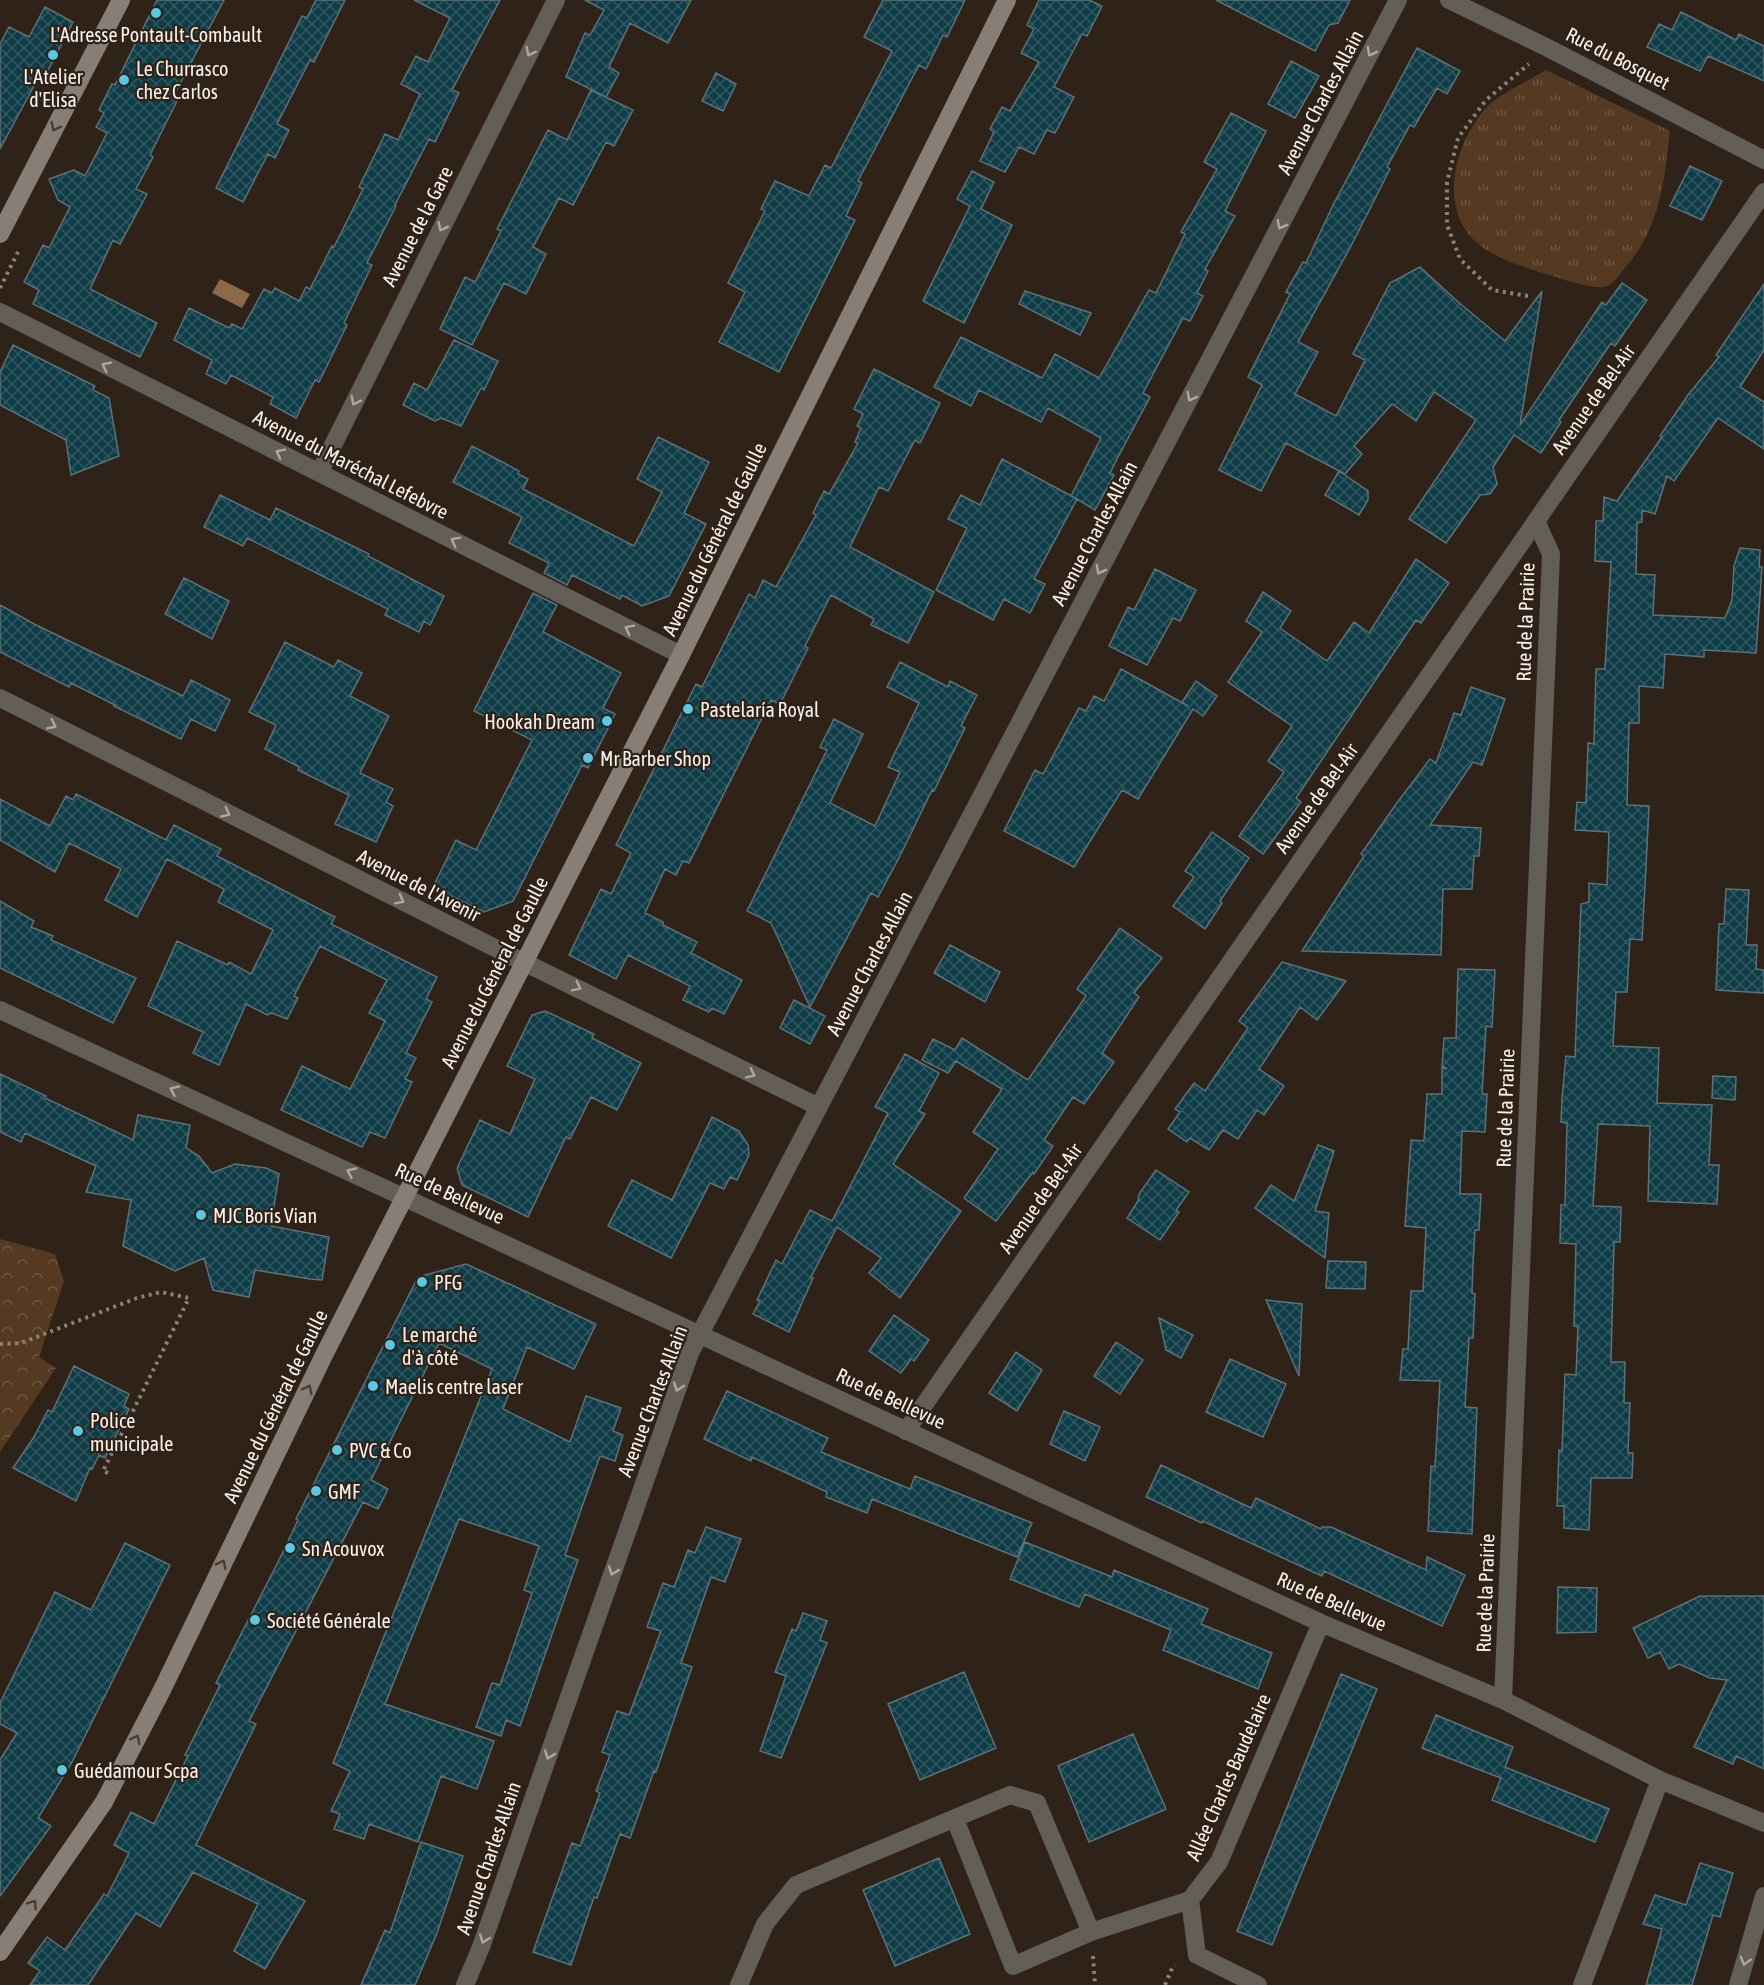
<svg xmlns="http://www.w3.org/2000/svg" width="1764" height="1985" viewBox="0 0 1764 1985" font-family="'Asap Condensed',sans-serif">
<style>
.grass{fill:url(#grass-tufts)}
.forest{fill:url(#forest-crowns)}
.water{fill:#8c6949}
.building{fill:url(#building-cross-hatch);stroke:#5d7278;stroke-width:1.5}
.lines{fill:none;stroke-linecap:round;stroke-linejoin:round}
.path{stroke:#8c8178;stroke-width:4;stroke-dasharray:3 4.5;stroke-linecap:butt}
.street{stroke:#645e58;stroke-width:18}
.secondary{stroke:#887e75;stroke-width:18}
.oneway{stroke:#afa8a1}
.oneway2{stroke:#4a3e34}
.poi-dot{fill:#59c8e4;stroke:#2f2218;stroke-width:2}
.labels{text-anchor:middle;dominant-baseline:central;stroke-width:4.5;stroke-linejoin:round;paint-order:stroke}
.poi-label{font-size:20px;fill:#faf1ea;stroke:#2f2218;text-anchor:start}
.street-label{font-size:20px;fill:#faf1ea;stroke:#2f2218}
</style>
<defs>
<pattern id="grass-tufts" width="24" height="20" patternUnits="userSpaceOnUse" patternTransform="scale(1.5)"><rect width="24" height="20" fill="#553a21"/><path d="M3 7l-1-3M5 7V3M7 7l1-3M15 17l-1-3M17 17v-4M19 17l1-3" fill="none" stroke="#6e5741"/></pattern>
<pattern id="forest-crowns" width="20" height="18" patternUnits="userSpaceOnUse" patternTransform="scale(1.5)"><rect width="20" height="18" fill="#553a21"/><path d="M2 6a3 3 0 1 1 6 0M12 15a3 3 0 1 1 6 0" fill="none" stroke="#6e5741"/></pattern>
<pattern id="building-cross-hatch" width="8" height="8" patternUnits="userSpaceOnUse" patternTransform="scale(1.5)"><rect width="8" height="8" fill="#0e3c47"/><path d="M0 0l8 8M0 8l8-8" fill="none" stroke="#325962"/></pattern>
</defs>
<rect width="100%" height="100%" fill="#2f2218"/>
<path class="grass" d="M1546,70L1670,131C1664,183 1660,230 1623,270C1619,275 1613,284 1607,286C1595,291 1562,279 1550,275C1526,268 1489,257 1472,238C1439,202 1456,143 1485,109C1497,95 1530,80 1546,70Z"/>
<path class="forest" d="M0,1239L55,1254L64,1281L39,1357L56,1368L0,1452Z"/>
<path class="water" d="M220,279L250,294L242,308L212,293Z"/>
<path class="building" d="M157,0H224L174,95L179,97L150,155L153,157L136,189L147,194L120,244L113,240L90,289L157,323L140,357L33,304L39,290L24,282L43,245L49,248L70,207L58,200L49,179L74,170L85,176L107,133L96,127L104,113L99,110L112,84L115,85Z
M316,0H345L314,62L310,60L277,124L289,130L275,158L268,154L243,202L216,188L302,16L307,18Z
M414,0H500L452,90L459,93L435,142L429,139L395,205L396,206L367,263L372,265L344,323L347,325L319,382L315,380L296,418L270,404L273,397L231,375L226,384L206,374L212,360L174,340L189,308L229,328L232,324L242,329L264,289L272,293L275,288L299,301L306,287L310,289L332,246L334,247L363,189L359,187L385,134L398,140L420,94L401,84L416,56L428,62L450,18Z
M585,0H691L668,43L630,23L609,67L619,73L606,97L566,77L585,33L590,35L604,10Z
M883,0H965L947,37L943,35L926,69L919,65L858,181L862,183L846,216L855,220L779,372L719,342L745,292L728,283L765,211L761,209L775,181L809,196L825,165L831,168L892,51L864,37Z
M1039,0H1089L1102,6L1087,36L1082,34L1054,87L1074,97L1055,133L1047,130L1034,154L1019,147L1005,172L980,161L994,132L990,129L1002,107L1010,111L1039,62L1021,53L1034,29L1027,25Z
M1216,0H1350L1338,23L1329,25L1315,51Z
M45,7L73,22L46,74L42,71L0,149V44L9,27L29,37Z
M1681,12L1736,40L1739,34L1764,46V81L1708,56L1700,71L1647,47L1659,24L1672,30Z
M1417,48L1460,71L1447,94L1437,88L1414,127L1410,125L1387,167L1390,169L1351,246L1298,342L1318,352L1295,394L1336,416L1365,360L1353,354L1390,283L1420,267L1457,301L1505,341L1542,291L1520,425L1602,302L1606,305L1622,283L1647,300L1615,346L1611,343L1559,420L1561,422L1541,453L1514,435L1493,467L1497,484L1490,494L1480,495L1446,543L1409,519L1476,420L1434,392L1416,421L1392,404L1354,446L1362,454L1345,474L1286,443L1261,491L1219,470L1262,385L1248,377L1290,294L1286,292L1303,262L1306,263L1333,205Z
M1291,61L1319,76L1295,118L1268,104Z
M716,73L736,84L723,111L702,101Z
M591,90L633,110L614,146L606,142L573,205L559,198L533,247L546,254L526,294L504,283L472,345L440,329L465,277L475,282L501,231L497,229L548,130L567,140Z
M1231,113L1266,131L1225,211L1235,216L1205,269L1208,271L1197,293L1203,296L1190,321L1183,318L1143,393L1150,397L1117,459L1110,473L1114,475L1095,510L1077,499L1034,579L1045,584L1030,613L1004,599L993,620L936,590L967,528L948,519L961,495L980,505L1002,459L1077,499L1071,496L1101,438L1048,408L1041,422L979,390L971,406L934,387L961,337L1042,378L1055,354L1099,378L1149,290L1156,293L1185,234L1181,232L1217,169L1204,162Z
M1690,166L1722,181L1702,220L1670,206Z
M972,171L994,182L981,209L1012,225L964,323L923,301L970,206L957,199Z
M1764,284V350L1740,387L1764,402V449L1718,418L1674,481L1667,476L1655,514L1642,510V522L1637,523L1636,574L1655,575L1653,615L1725,618L1732,600L1734,566L1740,548L1760,550L1759,567H1762L1756,653L1704,650V657L1665,654L1663,688L1639,686V723H1629L1627,805L1649,806L1645,886L1642,940L1630,939L1627,992H1616L1613,1046L1659,1048L1657,1103L1712,1105L1709,1165H1719L1717,1204L1648,1201L1650,1126L1598,1124L1593,1206L1621,1207L1620,1242H1614L1611,1362H1625L1624,1403H1630L1628,1453H1633L1632,1478H1591L1589,1530L1564,1528V1506H1557L1559,1450L1562,1451L1565,1374L1576,1375L1578,1327L1574,1326L1576,1244L1560,1243L1561,1205H1565L1567,1123L1561,1122L1562,1098L1566,1056L1575,1057L1581,904L1589,902V883L1607,885L1609,832L1575,830L1577,802L1586,803L1588,743L1594,744L1596,669H1605L1611,562L1595,561L1596,521H1603L1604,497L1617,501L1662,437L1660,436L1688,395L1719,357L1716,355Z
M1025,291L1091,313L1080,335L1019,304Z
M454,340L498,361L484,390L481,388L461,426L441,418L435,421L403,405L414,383L427,390Z
M13,345L95,386L93,390L109,398L119,456L71,475L66,440L0,405V372Z
M874,369L940,403L920,443L915,440L888,491L879,487L850,547L934,592L908,643L871,625L874,619L831,595L805,646L808,648L780,704L771,700L689,863L683,861L676,875L665,869L645,913L663,922V925L697,942L691,953L742,980L724,1014L712,1008L709,1012L683,1000L690,986L628,955L616,979L569,955L601,889L611,894L631,853L616,845L696,684L702,687L749,594L755,598L763,580L776,587L816,515L813,513L824,491L829,494L858,443L855,442L861,428L857,426L863,414L854,409Z
M658,437L709,462L684,513L706,524L669,596L642,606L622,595L620,599L572,575L567,585L544,573L549,563L509,543L522,517L453,482L472,446L519,471L518,474L528,479L523,489L634,546L662,492L637,479Z
M1339,471L1368,491V500L1359,515L1325,495Z
M220,495L270,520L276,508L369,554L368,556L444,596L430,625L424,621L419,632L385,615L388,609L247,538L243,546L204,527Z
M1416,559L1449,583L1421,623L1416,620L1296,798L1301,802L1263,854L1239,836L1284,772L1268,761L1292,726L1228,682L1262,632L1246,621L1263,592L1291,611L1280,628L1327,661L1354,622L1369,633Z
M1155,569L1196,590L1180,621L1173,618L1147,665L1109,646L1128,607L1134,610Z
M184,578L229,601L212,639L165,614Z
M533,593L557,605L543,632L621,673L603,708L615,714L588,768L582,765L513,901L484,912L433,887L456,840L476,850L532,740L474,711Z
M0,605L34,624L183,696L191,680L230,700L215,731L191,719L181,739L114,706L115,705L71,683L69,687L0,652Z
M285,642L334,667L338,660L362,673L350,696L389,716L360,773L393,789L386,802L393,806L376,842L335,824L349,795L298,770L299,767L265,749L276,725L249,712Z
M900,662L948,687L950,681L977,695L961,726L965,728L934,791L932,790L901,854L878,897L871,893L810,1007L771,923L747,911L827,750L820,747L834,719L863,734L830,803L875,826L900,772L888,767L919,703L887,687Z
M1121,669L1188,706L1182,702L1196,681L1217,696L1203,716L1193,709L1138,799L1122,790L1074,867L1004,831L1035,770L1043,774L1079,708L1086,711L1094,696L1104,701Z
M1471,687L1505,699L1482,765L1473,762L1430,825L1481,828L1479,856H1474L1472,889H1443L1441,955L1302,951L1364,856L1361,854L1394,807L1430,759L1436,763L1454,713L1461,715Z
M76,794L166,840L174,825L221,849L217,856L335,917L331,924L437,977L426,999L432,1002L406,1053L416,1058L405,1079L412,1082L385,1138L370,1132L362,1147L281,1110L302,1066L350,1089L385,1021L369,1013L387,980L320,946L294,996L298,998L287,1019L272,1013L267,1015L246,1004L219,1065L193,1053L203,1032L148,1006L177,941L228,965L229,962L251,974L273,930L218,902L224,889L167,859L137,917L105,900L121,869L69,843L55,872L0,840V799L50,826L66,796L73,800Z
M1212,832L1249,858L1220,901L1222,903L1205,929L1173,906L1194,877L1185,871Z
M1726,889L1749,890L1746,945H1757L1756,969L1764,970V993L1716,990L1719,924H1724Z
M0,901L34,921L31,927L53,936L51,940L136,978L113,1023L0,968Z
M1120,928L1162,958L1134,993L1139,997L1102,1053L1114,1062L1084,1104L1073,1097L1044,1140L1053,1146L1034,1174L1033,1172L996,1221L964,1198L998,1149L973,1132L1002,1089L956,1061L948,1073L922,1060L933,1039L955,1050L962,1038L1028,1080L1086,996L1077,989Z
M950,945L1000,972L985,1002L934,973Z
M1282,962L1346,981L1317,1020L1300,1007L1259,1069L1284,1086L1264,1115L1257,1110L1238,1139L1223,1130L1209,1150L1190,1138L1187,1142L1168,1129L1180,1112L1175,1109L1194,1083L1205,1091L1248,1028L1239,1021Z
M1458,969L1495,970L1492,1027L1486,1026L1482,1094H1487L1485,1132L1462,1131L1460,1194H1481L1479,1230H1475L1473,1264L1472,1293L1475,1294L1473,1338H1469L1465,1407L1477,1408L1472,1534L1428,1531L1431,1466L1435,1467L1440,1381L1400,1380L1403,1349H1408L1411,1291H1423L1426,1228L1405,1226L1411,1140L1424,1141L1427,1094H1442V1068L1447,1069L1442,1066L1444,1038H1456Z
M794,1000L825,1016L810,1044L780,1028Z
M545,1011L594,1034L592,1038L641,1063L617,1110L591,1097L570,1139L566,1137L528,1217L462,1185L457,1168L480,1120L510,1134L535,1079L507,1066L532,1015Z
M905,1054L939,1073L919,1111L925,1114L893,1164L961,1211L900,1298L869,1273L881,1258L837,1227L811,1277L813,1278L789,1332L753,1314L760,1301L757,1300L776,1260L782,1264L810,1210L832,1221L888,1113L875,1107Z
M0,1074L46,1096L45,1098L133,1140L138,1115L190,1125L186,1148L199,1156L212,1173L235,1164L266,1168L279,1174L271,1226L329,1237L322,1280L310,1279L255,1270L249,1297L213,1290L204,1258L175,1271L123,1246L131,1200L86,1192L96,1166L25,1133L21,1142L0,1132Z
M1713,1076L1736,1077L1735,1100L1712,1098Z
M712,1117L739,1131L748,1145L749,1155L737,1180L730,1177L724,1189L710,1183L671,1258L608,1226L632,1180L672,1200Z
M1318,1145L1334,1151L1315,1211L1329,1213L1325,1258L1255,1208L1271,1185L1294,1201Z
M1156,1170L1189,1192L1176,1210L1179,1212L1160,1240L1127,1218L1138,1201L1139,1194Z
M1328,1261L1366,1262L1365,1289L1326,1288Z
M466,1264L596,1324L574,1369L527,1347L503,1409L570,1442L586,1396L621,1408L613,1431L623,1435L615,1461L600,1456L565,1555L578,1560L520,1726L506,1720L501,1736L476,1727L492,1683L500,1685L532,1593L524,1590L539,1546L459,1519L385,1704L494,1741L477,1789L441,1776L418,1842L369,1824L364,1839L334,1829L340,1814L331,1811L350,1771L333,1763L492,1369L439,1343L371,1480L388,1489L378,1509L363,1502L249,1721L256,1724L196,1845L305,1901L265,1969L234,1951L258,1904L193,1872L160,1927L136,1913L88,1985H30L40,1971L28,1963L47,1937L65,1950L104,1894L107,1896L129,1853L114,1845L131,1812L154,1824L188,1756L185,1755L220,1685L216,1683L280,1558L298,1520L296,1519L418,1277Z
M1266,1300L1302,1304L1299,1376L1279,1330Z
M894,1315L929,1340L914,1361L911,1359L901,1373L869,1351Z
M1159,1318L1193,1335L1181,1358L1166,1350Z
M1116,1342L1143,1360L1120,1394L1094,1376Z
M1016,1352L1042,1370L1017,1411L989,1393Z
M1230,1359L1286,1384L1263,1437L1206,1412Z
M74,1366L129,1394L124,1406L129,1409L105,1458L99,1455L92,1469L90,1468L76,1501L13,1468L34,1437L48,1410L52,1412Z
M727,1391L828,1438L821,1452L910,1489L915,1476L1032,1523L1017,1557L872,1499L867,1513L826,1497L827,1492L752,1457L751,1461L704,1439Z
M1064,1411L1100,1427L1085,1461L1050,1444Z
M1161,1465L1251,1508L1256,1498L1321,1529L1322,1527H1331L1426,1570L1427,1557L1465,1575L1442,1626L1324,1571L1322,1576L1203,1521L1202,1523L1146,1497Z
M706,1527L741,1539L725,1582L711,1577L681,1663L692,1667L656,1772L654,1771L630,1838L620,1834L597,1898L594,1897L571,1965L533,1952L572,1843L580,1846L600,1793L596,1791L610,1755L602,1752L617,1711L629,1715L661,1631L647,1627L663,1583L674,1587L688,1550L695,1553Z
M1025,1542L1112,1577L1114,1570L1208,1609L1201,1624L1272,1653L1258,1689L1163,1650L1171,1630L1085,1594L1079,1607L1010,1579Z
M125,1543L170,1565L72,1762L38,1818L51,1826L0,1896V1760L17,1733L0,1724V1703L55,1592L91,1610Z
M1558,1587L1597,1588L1596,1632L1557,1633Z
M1700,1596H1764V1769L1736,1756L1733,1764L1694,1747L1727,1680L1710,1678L1679,1664L1669,1669L1660,1652L1648,1658L1633,1628Z
M803,1613L827,1621L820,1640L827,1643L781,1758L760,1751L786,1676L775,1672L792,1629L796,1631Z
M964,1672L996,1748L920,1780L888,1704Z
M1341,1674L1377,1689L1272,1945L1237,1931Z
M1436,1715L1513,1747L1505,1767L1609,1809L1595,1842L1492,1800L1501,1778L1422,1748Z
M1133,1734L1166,1809L1089,1842L1058,1766Z
M421,1842L463,1856L437,1933L415,1985H361L385,1930L390,1933Z
M939,1858L970,1934L895,1966L863,1890Z
M1700,1863L1733,1873L1720,1917L1713,1915L1692,1985H1646L1662,1929L1643,1924L1655,1895L1686,1905Z"/>
<g class="lines">
<path class="path" d="M0,288L19,250
M1528,296L1492,290L1460,259L1447,225V182L1458,138L1486,100L1529,64
M0,1344L21,1343L137,1298L161,1292L189,1298L128,1421
M108,1473L103,1471L128,1421L119,1417
M1093,1956L1095,1985
M1165,1985L1173,1966L1175,1965"/>
<path class="street" d="M1449,0L1548,48L1764,160
M0,312L681,655
M319,473L556,0
M0,698L497,949L819,1107
M0,1010L1321,1623L1503,1700L1660,1780L1764,1823
M906,1431L1764,192
M1503,1700L1551,554L1536,521
M955,1819L1013,1966L1091,1932L1190,1900
M465,1985L481,1947L690,1353L1398,0
M739,1985L765,1924L796,1885L1010,1795L1037,1803L1091,1932
M1258,1985L1197,1955L1190,1900L1219,1862L1321,1623
M1582,1985L1660,1780
M1738,1985L1764,1896"/>
<path class="secondary" d="M0,234L121,0
M0,1952L104,1802L162,1690L324,1355L681,655L1007,0"/>
</g>
<defs><path id="oneway-chevron" d="M-2-3.5L2.5 0L-2 3.5" fill="none" stroke-width="1.6" stroke-linecap="round" stroke-linejoin="round" transform="scale(1.5)"/></defs>
<g class="oneway">
<use href="#oneway-chevron" transform="translate(530 52) rotate(117)"/>
<use href="#oneway-chevron" transform="translate(1371 52) rotate(118)"/>
<use href="#oneway-chevron" transform="translate(1281 225) rotate(118)"/>
<use href="#oneway-chevron" transform="translate(442 227) rotate(117)"/>
<use href="#oneway-chevron" transform="translate(106 366) rotate(-153)"/>
<use href="#oneway-chevron" transform="translate(1191 397) rotate(118)"/>
<use href="#oneway-chevron" transform="translate(355 401) rotate(117)"/>
<use href="#oneway-chevron" transform="translate(280 453) rotate(-153)"/>
<use href="#oneway-chevron" transform="translate(455 541) rotate(-153)"/>
<use href="#oneway-chevron" transform="translate(1100 570) rotate(118)"/>
<use href="#oneway-chevron" transform="translate(629 629) rotate(-153)"/>
<use href="#oneway-chevron" transform="translate(52 725) rotate(27)"/>
<use href="#oneway-chevron" transform="translate(226 813) rotate(27)"/>
<use href="#oneway-chevron" transform="translate(400 900) rotate(27)"/>
<use href="#oneway-chevron" transform="translate(577 987) rotate(26)"/>
<use href="#oneway-chevron" transform="translate(751 1074) rotate(26)"/>
<use href="#oneway-chevron" transform="translate(174 1090) rotate(-155)"/>
<use href="#oneway-chevron" transform="translate(351 1172) rotate(-155)"/>
<use href="#oneway-chevron" transform="translate(678 1387) rotate(109)"/>
<use href="#oneway-chevron" transform="translate(613 1571) rotate(109)"/>
<use href="#oneway-chevron" transform="translate(549 1755) rotate(109)"/>
<use href="#oneway-chevron" transform="translate(484 1939) rotate(110)"/>
<use href="#oneway-chevron" transform="translate(1745 1961) rotate(106)"/>
</g>
<g class="oneway2">
<use href="#oneway-chevron" transform="translate(55 127) rotate(117)"/>
<use href="#oneway-chevron" transform="translate(308 1389) rotate(-64)"/>
<use href="#oneway-chevron" transform="translate(222 1564) rotate(-64)"/>
<use href="#oneway-chevron" transform="translate(136 1739) rotate(-63)"/>
<use href="#oneway-chevron" transform="translate(33 1904) rotate(-55)"/>
</g>
<g class="poi-dot">
<circle cx="156" cy="13" r="6"/>
<circle cx="53" cy="55" r="6"/>
<circle cx="124" cy="80" r="6"/>
<circle cx="688" cy="709" r="6"/>
<circle cx="607" cy="721" r="6"/>
<circle cx="588" cy="758" r="6"/>
<circle cx="201" cy="1215" r="6"/>
<circle cx="422" cy="1282" r="6"/>
<circle cx="390" cy="1345" r="6"/>
<circle cx="373" cy="1386" r="6"/>
<circle cx="78" cy="1431" r="6"/>
<circle cx="337" cy="1450" r="6"/>
<circle cx="316" cy="1491" r="6"/>
<circle cx="290" cy="1548" r="6"/>
<circle cx="255" cy="1620" r="6"/>
<circle cx="62" cy="1770" r="6"/>
</g>
<g class="labels">
<g class="poi-label">
<text x="156" y="34" text-anchor="middle">L'Adresse Pontault-Combault</text>
<text x="136" y="68">Le Churrasco<tspan x="136" dy="23">chez Carlos</tspan></text>
<text x="53" y="76" text-anchor="middle">L'Atelier<tspan x="53" dy="23">d'Elisa</tspan></text>
<text x="700" y="709">Pastelaría Royal</text>
<text x="595" y="721" text-anchor="end">Hookah Dream</text>
<text x="600" y="758">Mr Barber Shop</text>
<text x="213" y="1215">MJC Boris Vian</text>
<text x="434" y="1282">PFG</text>
<text x="402" y="1334">Le marché<tspan x="402" dy="23">d'à côté</tspan></text>
<text x="385" y="1386">Maelis centre laser</text>
<text x="90" y="1420">Police<tspan x="90" dy="23">municipale</tspan></text>
<text x="349" y="1450">PVC &amp; Co</text>
<text x="328" y="1491">GMF</text>
<text x="302" y="1548">Sn Acouvox</text>
<text x="267" y="1620">Société Générale</text>
<text x="74" y="1770">Guédamour Scpa</text>
</g>
<g class="street-label">
<text transform="translate(1618 58) rotate(27)">Rue du Bosquet</text>
<text transform="translate(1320 102) rotate(-62)">Avenue Charles Allain</text>
<text transform="translate(417 226) rotate(-63)">Avenue de la Gare</text>
<text transform="translate(1593 399) rotate(-55)">Avenue de Bel-Air</text>
<text transform="translate(351 464) rotate(27)">Avenue du Maréchal Lefebvre</text>
<text transform="translate(1094 533) rotate(-62)">Avenue Charles Allain</text>
<text transform="translate(714 539) rotate(-64)">Avenue du Général de Gaulle</text>
<text transform="translate(1525 622) rotate(-88)">Rue de la Prairie</text>
<text transform="translate(1316 798) rotate(-55)">Avenue de Bel-Air</text>
<text transform="translate(419 885) rotate(27)">Avenue de l'Avenir</text>
<text transform="translate(869 963) rotate(-62)">Avenue Charles Allain</text>
<text transform="translate(494 972) rotate(-63)">Avenue du Général de Gaulle</text>
<text transform="translate(1505 1108) rotate(-88)">Rue de la Prairie</text>
<text transform="translate(450 1193) rotate(25)">Rue de Bellevue</text>
<text transform="translate(1040 1198) rotate(-55)">Avenue de Bel-Air</text>
<text transform="translate(891 1398) rotate(25)">Rue de Bellevue</text>
<text transform="translate(652 1401) rotate(-69)">Avenue Charles Allain</text>
<text transform="translate(275 1406) rotate(-64)">Avenue du Général de Gaulle</text>
<text transform="translate(1485 1593) rotate(-88)">Rue de la Prairie</text>
<text transform="translate(1332 1601) rotate(24)">Rue de Bellevue</text>
<text transform="translate(1228 1777) rotate(-66)">Allée Charles Baudelaire</text>
<text transform="translate(488 1858) rotate(-71)">Avenue Charles Allain</text>
</g>
</g>
</svg>
